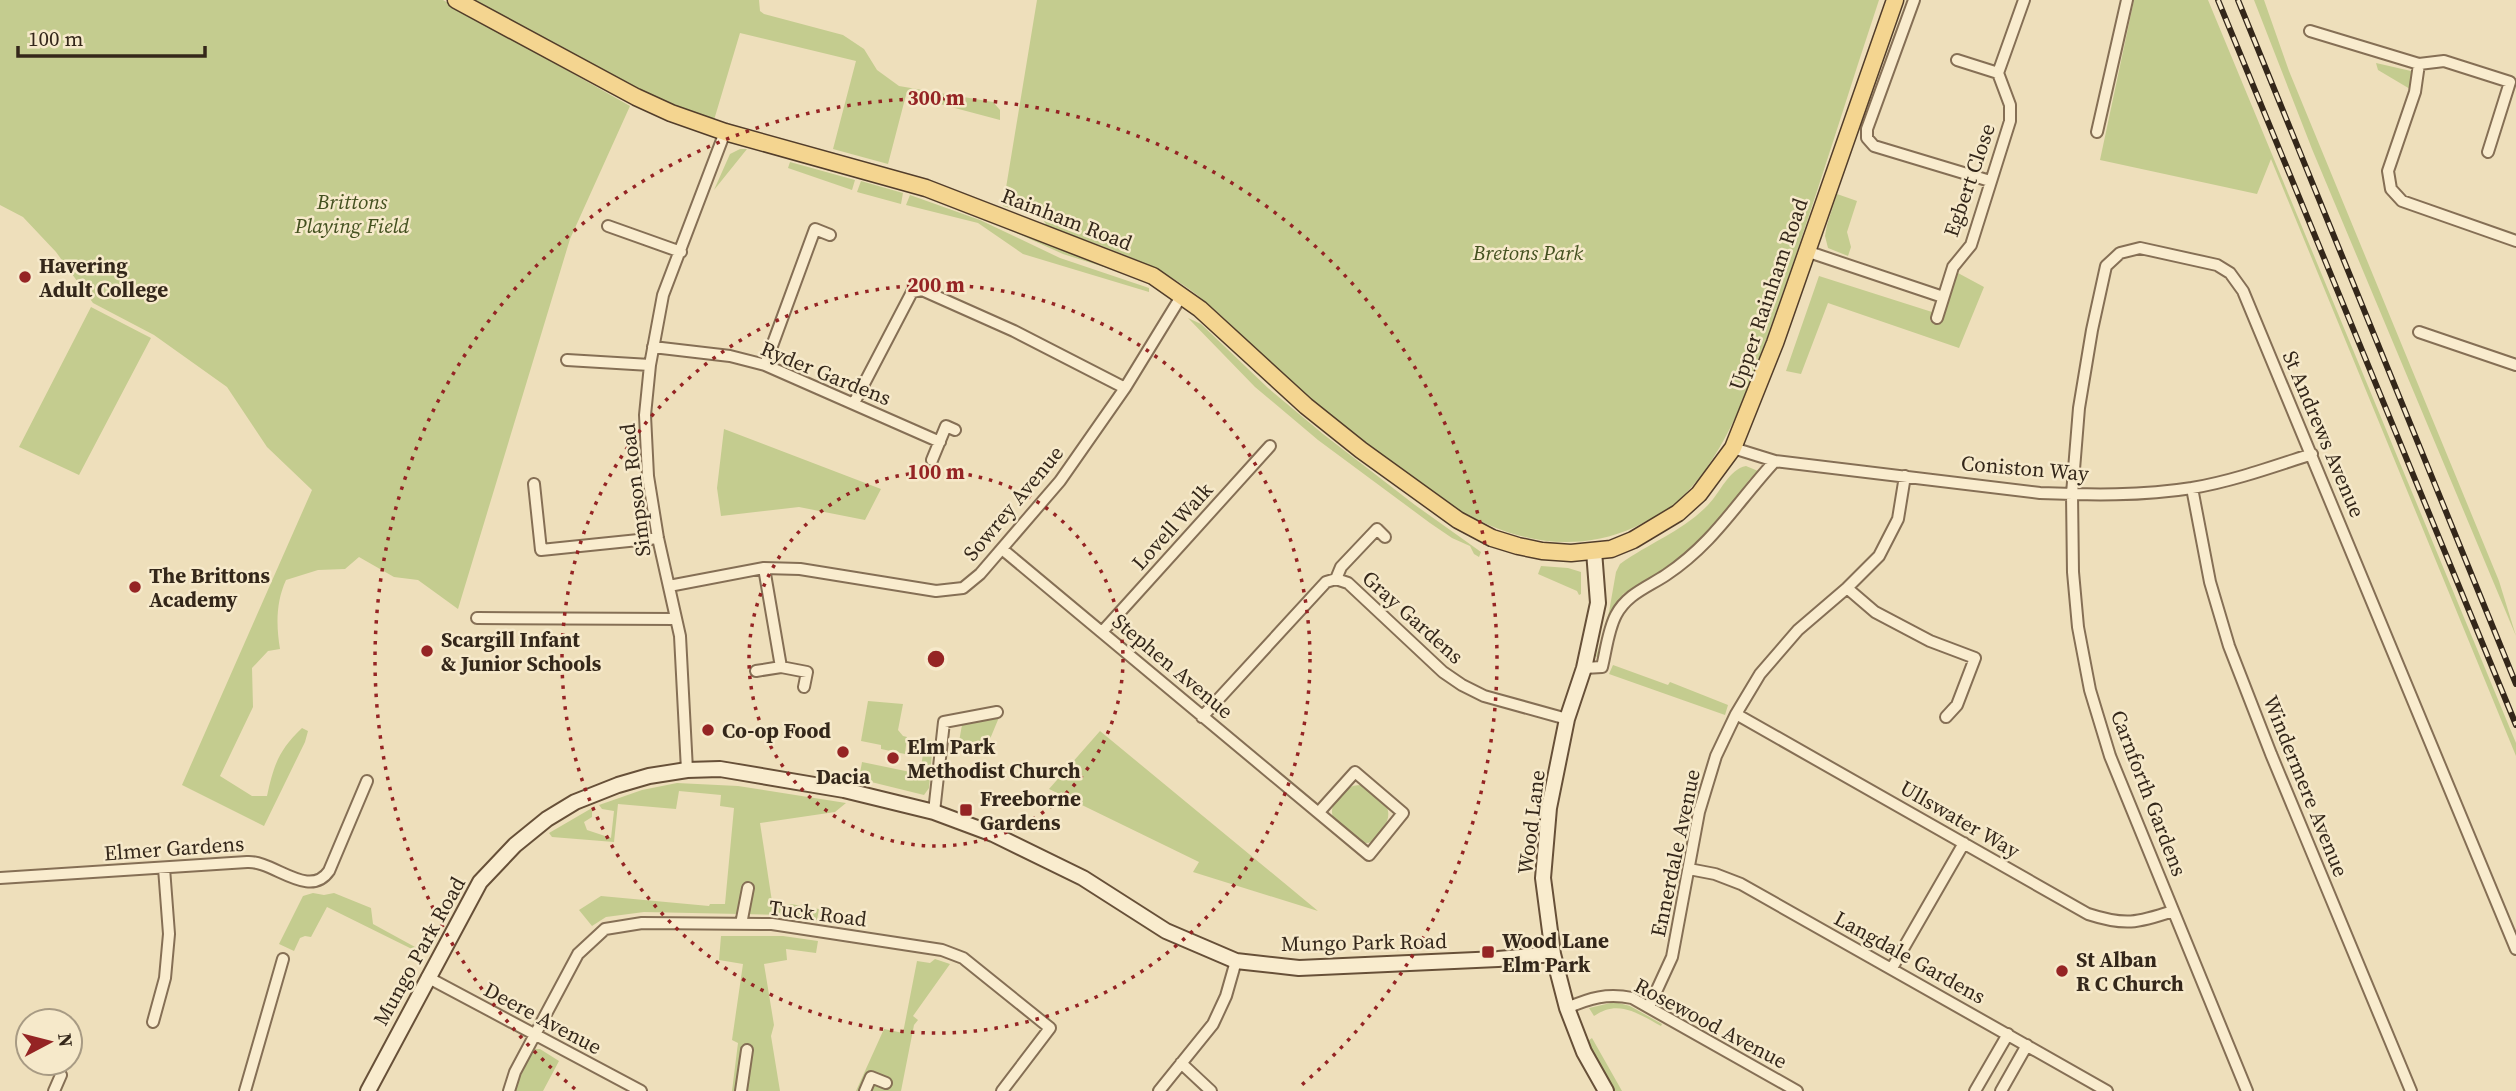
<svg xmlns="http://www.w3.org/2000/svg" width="2516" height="1091" viewBox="0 0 2516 1091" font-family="'Source Serif 4',serif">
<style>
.green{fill:#c4cc8f}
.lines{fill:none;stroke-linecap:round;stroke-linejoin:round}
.street-casing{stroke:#856f55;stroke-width:14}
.secondary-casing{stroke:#675038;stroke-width:18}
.primary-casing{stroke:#523d2a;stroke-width:19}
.street{stroke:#f9ecce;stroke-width:10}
.secondary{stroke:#f9ecce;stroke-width:14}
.primary{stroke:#f4d590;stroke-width:16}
.rail-casing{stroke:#34271a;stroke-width:6}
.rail{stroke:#f6e9ca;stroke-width:3.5;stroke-dasharray:10;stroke-linecap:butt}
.ring{fill:none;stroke:#952424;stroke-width:3.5;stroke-dasharray:3.5 7}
.poi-dot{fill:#952424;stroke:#f6e9ca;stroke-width:2.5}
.labels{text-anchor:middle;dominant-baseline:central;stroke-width:5;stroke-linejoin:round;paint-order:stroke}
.street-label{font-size:21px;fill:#34271a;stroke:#f6e9ca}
.park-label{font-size:21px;font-style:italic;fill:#445120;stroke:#f6e9ca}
.poi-label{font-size:21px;font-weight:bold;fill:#34271a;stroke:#f6e9ca;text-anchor:start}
.centre{fill:#952424;stroke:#f6e9ca;stroke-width:3.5}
.ring-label{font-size:21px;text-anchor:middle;font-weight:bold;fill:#952424;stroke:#f6e9ca;stroke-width:5;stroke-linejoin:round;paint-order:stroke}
</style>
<rect width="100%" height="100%" fill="#eedfbb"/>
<path class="green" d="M0,0H443L630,106L570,239L458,609L418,580L394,577L359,557L345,569L318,570L286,580C276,602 276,625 280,649L268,651L252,668L253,707L220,776L252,796H267C274,764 279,750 302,728L308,731L305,742L264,826L182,785L312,490L267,447L227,387L154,335L93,303L56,252L23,217L0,205Z
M469,0H759L760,11L764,14L843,35L864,49L877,70L899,86L993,102L1000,110V120L906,95L888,164L833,149L856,61L740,33L714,120L648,97Z
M1037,0H1879C1845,102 1814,205 1778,306C1755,370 1730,453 1679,500C1667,511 1649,520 1635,527C1570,556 1510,540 1451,506C1438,498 1424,491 1413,482C1369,448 1324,414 1283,376C1249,345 1217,306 1177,281C1137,256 1090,242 1047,226L1041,216L1003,206Z
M2134,0H2208L2516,743V756L2271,159L2257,194L2100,160Z
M2254,0H2264L2289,71L2499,581L2516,636L2312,149Z
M2376,63L2411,71L2410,89L2378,70Z
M740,149H747L714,190L730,154Z
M790,162L855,180L852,190L788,168Z
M861,181L903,193L901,204L857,192Z
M1837,194L1857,201L1847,232L1851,247L1848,256L1828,248L1825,236L1827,225Z
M910,195L980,220L1060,258L1149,288V292L1023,254L978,223L906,205Z
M1012,227L1139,278L1063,254L1012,231Z
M1958,273L1984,287L1959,348L1828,303L1801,374L1786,371L1819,276L1932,312L1930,321L1939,324Z
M91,307L151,338L79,475L19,447Z
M1188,318L1201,324L1268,388L1323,434L1415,505L1481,552L1479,557L1474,554L1470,546L1452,538L1430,523L1318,440L1255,387Z
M724,429L881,489L865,520L799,507L721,516L717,488Z
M1746,466L1758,471L1749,480L1713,529L1682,558L1623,594L1615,609L1600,655L1596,657L1609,612L1616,572L1620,564C1649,543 1683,531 1708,505C1720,493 1729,469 1746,466Z
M1541,566L1568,568L1581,572V594L1579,595L1577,591L1538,574Z
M1613,665L1668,685L1670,682L1728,705L1725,715L1609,674Z
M868,701L903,704L898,730L903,736L907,737L905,754L881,749V745L861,741Z
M1000,715L985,751L958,747L962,725Z
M1100,731L1318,911L1193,872L1199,862L1049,789Z
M925,740L933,741L929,788L924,795L859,779L862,762L920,774Z
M677,783L738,786L846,803L835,812L760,823L773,908L791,904L819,909L817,920L784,915L644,912L606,917L592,926L579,910L601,896L709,906L710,904H725L734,808L720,806L721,795L679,791L676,809L618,804L614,842L552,837L549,833L592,808V817L584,822L587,830L611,838L614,811L602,809L599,805L642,790Z
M1361,785C1381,795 1398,809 1382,830C1379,834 1376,840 1371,842C1358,848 1332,825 1332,812C1332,806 1335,802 1339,798C1346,789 1350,785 1361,785Z
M313,893L324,895L334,893L371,908L373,924L426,953L424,955L327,907L311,937L305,936L300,938L294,951L279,944L303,896Z
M721,936H783L818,941L816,953L786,949L787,960L764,964L774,1025L771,1036L780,1091H732L738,1043L732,1040L743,964L719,960Z
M935,959L950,964L913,1016L918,1020L914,1025L901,1091H856L884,1029L903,1033L917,961L930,963Z
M1615,1002L1630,1006L1662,1024L1661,1026C1637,1013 1618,999 1594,1016L1589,1008Z
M1592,1038L1622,1091H1614L1588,1041Z
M535,1049H540L559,1061L543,1091H513L519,1074Z"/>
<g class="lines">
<g class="street-casing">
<path id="street" d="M1914,0L1867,129V138L1874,146L1990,181
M2310,31L2419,64L2415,92L2388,171L2391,189L2402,201L2516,241
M1957,60L1998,73
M2419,64L2444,61L2510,82L2488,152
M2097,132L2127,0
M608,226L681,252
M1806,251L1943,297
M1937,318L1953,267L1971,245L2010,121V105L1998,73L2024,0
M2419,332L2516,365
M653,347L730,356L765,365L940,442
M567,360L650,365
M765,365L815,229L830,235
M854,403L912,292L922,290L1014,331L1125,388
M1733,448L1775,461L2040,493C2090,495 2142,496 2192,488C2233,481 2272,467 2312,454
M932,460L946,426L955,430
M534,484L541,550L658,538
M2192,488L2210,582L2229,646L2271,754L2411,1091
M1002,549L1369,855L1403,813L1355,772L1319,812
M764,568L781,667L807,672L804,687
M1336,579L1341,567L1377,529L1385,537
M669,586L764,568L800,569L936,591L963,588L980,574L1060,481L1125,388L1182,295
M1847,588L1875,612L1930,641L1975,658L1957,705L1946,717
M477,618L676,619
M1102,632L1270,446
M1584,668L1602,667C1606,651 1608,630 1616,615C1627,594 1648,587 1666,575C1714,543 1737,502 1775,461
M756,671L781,667
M1736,714L2088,914C2125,926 2137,923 2173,911
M1202,717L1326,582L1336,579L1348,583L1443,672L1462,685L1484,696L1567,719
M687,770L680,636L658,538L648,476L645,415L650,365L663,295L725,132
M934,812L944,722L997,712
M1689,869L1715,874L1741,884L2107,1091
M0,878C82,873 164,868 247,862C273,860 309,900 329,871L367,781
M741,924L748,888
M1892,968L1964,843
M427,977L641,1091
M1649,1007L1672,957L1699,812L1716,756L1736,714L1760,674L1798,630L1847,588L1879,556L1898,519L1905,476
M1567,1008C1590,998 1607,993 1632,998L1797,1091
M153,1022L165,978L169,934L164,868
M1181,1063L1211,1091
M54,1091L61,1075
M245,1091L283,959
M509,1091L515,1072L578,954L605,929L642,923L772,924L942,950L963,958L1050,1028L1002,1091
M741,1091L747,1050
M865,1091L871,1077L886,1083
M1159,1091L1213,1024L1226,996L1236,961
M1975,1091L2008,1034
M2001,1091L2027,1045
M2247,1091L2110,756L2090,690L2078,627L2073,572L2072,494L2079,408L2092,330L2106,266L2120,253L2140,248L2217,265L2230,273L2243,291L2516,949"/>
</g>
<g class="secondary-casing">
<path id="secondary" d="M1594,551L1598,603L1584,668L1567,719L1549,808L1543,878L1553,954L1567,1008L1584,1052L1606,1091
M368,1091L480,882L515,845L547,819L575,802L618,785L649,776L687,770L720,769L844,790L934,812L993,834L1083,878L1166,931L1236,961L1299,968L1498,959L1553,954"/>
</g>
<g class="primary-casing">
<path id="primary" d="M456,0L636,97L671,113L725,132L926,188L1153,276L1200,309L1306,406L1361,450L1458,520L1492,538L1518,546L1542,551L1571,553L1611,549L1633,540L1678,513L1699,494L1733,448L1775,343L1895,0"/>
</g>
<use href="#street" class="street"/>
<use href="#secondary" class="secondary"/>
<use href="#primary" class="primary"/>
<g class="rail-casing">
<path id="rail" d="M2218,0L2516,725
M2238,0L2516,684"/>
</g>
<use href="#rail" class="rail"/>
</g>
<g class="ring">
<circle cx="936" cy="659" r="187"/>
<circle cx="936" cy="659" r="374"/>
<path d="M575 1089A561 561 0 1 1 1297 1089"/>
</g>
<g class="poi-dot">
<circle cx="25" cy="277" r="7"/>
<circle cx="135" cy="587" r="7"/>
<circle cx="427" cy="651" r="7"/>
<circle cx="708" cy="730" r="7"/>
<circle cx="843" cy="752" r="7"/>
<circle cx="893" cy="758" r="7"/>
<rect x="959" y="803" width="14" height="14" rx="3.5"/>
<rect x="1481" y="945" width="14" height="14" rx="3.5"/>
<circle cx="2062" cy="971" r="7"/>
</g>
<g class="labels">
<g class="street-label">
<text transform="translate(1969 180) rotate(-71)">Egbert Close</text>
<text transform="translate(1067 219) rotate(21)">Rainham Road</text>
<text transform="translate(1768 294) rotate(-71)">Upper Rainham Road</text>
<text transform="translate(826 373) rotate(22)">Ryder Gardens</text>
<text transform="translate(2324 434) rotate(67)">St Andrews Avenue</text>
<text transform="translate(2025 468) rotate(5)">Coniston Way</text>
<text transform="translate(635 490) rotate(-97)">Simpson Road</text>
<text transform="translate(1013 503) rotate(-50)">Sowrey Avenue</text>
<text transform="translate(1172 526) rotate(-48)">Lovell Walk</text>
<text transform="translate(1413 617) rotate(42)">Gray Gardens</text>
<text transform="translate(1173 666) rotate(40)">Stephen Avenue</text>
<text transform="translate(2306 786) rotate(68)">Windermere Avenue</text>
<text transform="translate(2149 793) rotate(69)">Carnforth Gardens</text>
<text transform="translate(1960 819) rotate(30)">Ullswater Way</text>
<text transform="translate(1531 822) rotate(-83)">Wood Lane</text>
<text transform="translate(174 848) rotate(-4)">Elmer Gardens</text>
<text transform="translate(1675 853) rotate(-78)">Ennerdale Avenue</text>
<text transform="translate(818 913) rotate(7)">Tuck Road</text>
<text transform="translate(1364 942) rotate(-1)">Mungo Park Road</text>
<text transform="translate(419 951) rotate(-61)">Mungo Park Road</text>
<text transform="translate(1910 957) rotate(29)">Langdale Gardens</text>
<text transform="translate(543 1018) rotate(28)">Deere Avenue</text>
<text transform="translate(1711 1023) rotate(28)">Rosewood Avenue</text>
</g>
<g class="park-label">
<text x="352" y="201">Brittons<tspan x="352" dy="24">Playing Field</tspan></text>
<text x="1528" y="252">Bretons Park</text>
</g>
<g class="poi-label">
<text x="39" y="265">Havering<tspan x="39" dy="24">Adult College</tspan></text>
<text x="149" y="575">The Brittons<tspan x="149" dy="24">Academy</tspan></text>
<text x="441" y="639">Scargill Infant<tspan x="441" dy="24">&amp; Junior Schools</tspan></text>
<text x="722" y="730">Co-op Food</text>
<text x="907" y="746">Elm Park<tspan x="907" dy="24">Methodist Church</tspan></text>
<text x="843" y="776" text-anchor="middle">Dacia</text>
<text x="980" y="798">Freeborne<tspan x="980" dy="24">Gardens</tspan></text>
<text x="1502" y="940">Wood Lane<tspan x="1502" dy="24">Elm Park</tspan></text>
<text x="2076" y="959">St Alban<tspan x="2076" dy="24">R C Church</tspan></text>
</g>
</g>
<circle cx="936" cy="659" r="10" class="centre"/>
<g class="ring-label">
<text x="936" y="105">300 m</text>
<text x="936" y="292">200 m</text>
<text x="936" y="479">100 m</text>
</g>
<g transform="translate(49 1042) rotate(83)"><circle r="33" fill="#f6e9ca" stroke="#a89b84" stroke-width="2"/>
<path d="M0-5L12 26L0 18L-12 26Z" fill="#952424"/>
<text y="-10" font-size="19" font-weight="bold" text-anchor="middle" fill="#34271a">N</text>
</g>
<path d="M18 46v10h187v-10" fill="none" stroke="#34271a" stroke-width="3.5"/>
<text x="28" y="46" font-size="21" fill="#34271a" stroke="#f6e9ca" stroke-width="5" paint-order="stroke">100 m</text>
</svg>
